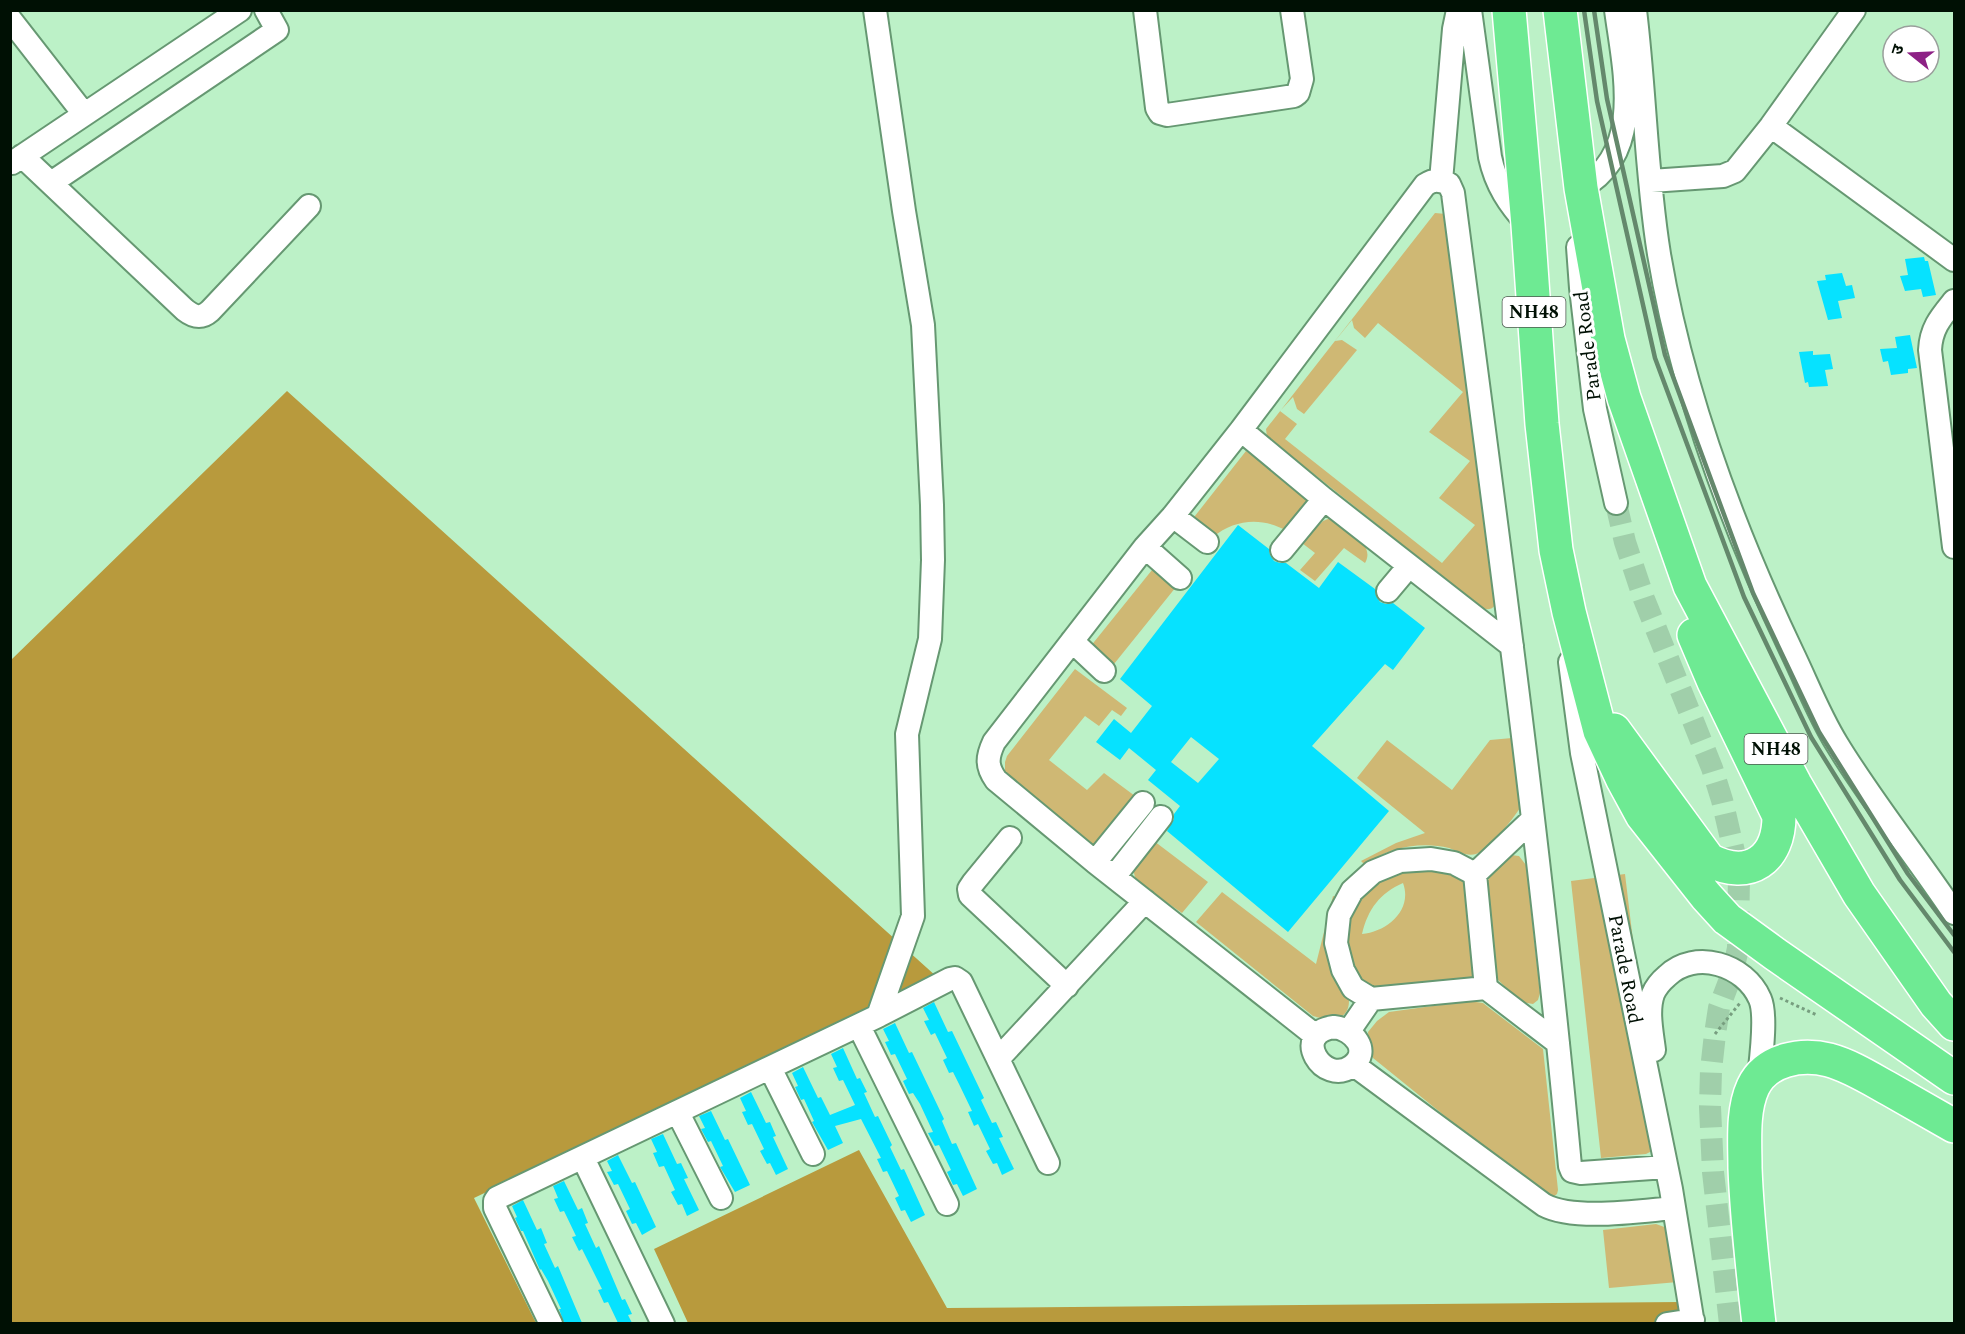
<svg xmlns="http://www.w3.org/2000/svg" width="1965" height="1334" viewBox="0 0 1965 1334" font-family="Spectral,'Noto Sans Devanagari',serif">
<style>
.green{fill:#cfb874;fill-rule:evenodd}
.forest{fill:#b89a3d}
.building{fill:#06e2ff;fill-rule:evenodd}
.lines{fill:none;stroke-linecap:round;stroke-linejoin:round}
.minor-tunnel{stroke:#a0cfaa;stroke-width:22;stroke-dasharray:22 11;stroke-linecap:butt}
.minor-casing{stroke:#669872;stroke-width:26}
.highway-casing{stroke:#fff;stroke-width:36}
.path{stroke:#779e7f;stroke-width:3;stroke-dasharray:3 3;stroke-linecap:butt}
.minor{stroke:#fff;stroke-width:22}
.highway{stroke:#6eea93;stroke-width:33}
.rail{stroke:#64886c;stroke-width:4.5}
.labels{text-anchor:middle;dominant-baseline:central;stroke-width:6;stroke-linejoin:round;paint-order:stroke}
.shield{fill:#fff;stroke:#4c584f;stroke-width:1.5}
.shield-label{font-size:18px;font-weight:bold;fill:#001004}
.street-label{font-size:20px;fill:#001004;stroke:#fff}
</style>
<rect width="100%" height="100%" fill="#bcf1c7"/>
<path class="green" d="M1435,213L1446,214L1496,603C1493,610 1488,610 1482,608L1270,439L1267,437L1266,429ZM1352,320L1354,328L1365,338L1378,323L1463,392L1429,432L1470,461L1439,498L1475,525L1442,563L1285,439L1297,424L1280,411L1293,397L1297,409L1304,414L1357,350L1342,340L1335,341Z
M1246,451L1303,492L1307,501L1306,506L1287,531C1262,517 1235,519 1213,537L1191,521Z
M1328,519L1334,520C1347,531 1376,544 1365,563L1344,548L1315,581L1300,570L1315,553L1302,543L1323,521Z
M1152,570L1176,587L1114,664L1090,647Z
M1075,669L1127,708L1121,716L1112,710L1099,726L1085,716L1049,760L1087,790L1104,773L1135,796L1105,839L1095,844H1084L1005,775V762L1007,756Z
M1512,738L1520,808C1513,819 1488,851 1476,854C1467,857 1457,851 1449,848C1422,841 1387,847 1365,865L1361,861L1396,843L1425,833L1357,778L1387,740L1452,790L1490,740Z
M1154,841L1208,882L1182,913L1136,881L1133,869Z
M1511,855L1519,856L1526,865L1540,993L1538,1000L1533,1004L1521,1002L1496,978L1487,881L1503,860Z
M1440,866L1466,879L1476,972L1469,981L1376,992L1361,983L1348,955L1346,926L1357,899L1392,871ZM1403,883C1413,910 1387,932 1362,934C1368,909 1380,893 1403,883Z
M1625,874L1657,1140L1656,1149L1646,1154L1601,1158L1571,881Z
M1222,892L1316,964L1333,896L1339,898L1349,1001C1349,1022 1328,1021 1313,1016L1196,922Z
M1469,1001L1483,1003L1488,1007L1543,1049L1558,1190L1557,1194L1553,1197L1544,1196L1373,1058L1369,1046L1368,1032L1377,1021L1389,1012Z
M1656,1224L1667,1228L1678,1282L1609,1288L1603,1230Z"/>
<path class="forest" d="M287,391L937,977L474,1198L536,1323L11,1324V660Z
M859,1150L947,1308L1682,1302L1683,1323H688L654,1249Z"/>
<path class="building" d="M1924,257L1925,261H1928L1936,295L1923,297L1921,289L1905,291L1900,276L1908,275L1905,259Z
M1842,273L1846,286L1852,285L1855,298L1838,301L1842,318L1828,320L1817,281L1826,280L1825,275Z
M1910,335L1917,368L1908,369V373L1891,375L1888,361L1883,362L1880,349L1897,348L1895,337Z
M1813,351V355L1830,354L1833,369L1825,370L1828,386L1809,387L1808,382L1805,383L1799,352Z
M1238,525L1269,549L1270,555L1274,561L1280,563H1286L1319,588L1338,562L1375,589L1376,596L1380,602L1386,604L1393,603L1425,628L1393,670L1385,664L1312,746L1389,811L1288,932L1167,831L1174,819V814L1180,806L1148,780L1156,770L1129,748L1120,760L1096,742L1114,719L1131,733L1152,706L1120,679ZM1191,737L1219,759L1198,783L1171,762Z
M934,1002L948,1032L952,1031L984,1098L981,1100L992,1123L996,1122L1003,1137L999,1138L1014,1169L1002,1175L997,1163L993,1164L986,1151L990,1149L978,1124L974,1126L968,1112L972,1111L959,1084L953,1072L949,1073L943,1060L947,1058L935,1033L931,1035L924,1021L929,1020L923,1008Z
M895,1023L909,1053L912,1052L944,1119L942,1121L952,1144L956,1143L977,1189L963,1196L957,1184L953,1185L947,1172L951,1170L939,1145L935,1146L928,1133L933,1132L920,1104L913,1093L909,1094L903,1081L907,1079L895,1054L891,1055L885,1042L889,1041L883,1029Z
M843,1048L857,1079L860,1078L867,1092L864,1093L875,1117L878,1116L892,1145L890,1147L901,1170L904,1169L925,1215L911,1222L905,1210L901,1211L895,1198L899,1196L887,1171L883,1172L877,1159L881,1158L861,1119L835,1126L843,1143L828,1150L812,1122L814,1121L804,1099L801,1100L795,1087L798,1086L792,1073L803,1067L818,1098L821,1097L830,1115L855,1105L843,1080L839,1081L833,1068L837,1067L831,1054Z
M751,1092L766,1123L770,1122L776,1136L773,1137L788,1169L776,1175L770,1163L767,1164L760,1151L764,1149L752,1124L748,1125L742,1112L746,1111L740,1098Z
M711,1111L725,1140L728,1139L750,1185L735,1192L720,1167L723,1166L711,1141L708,1142L701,1129L705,1128L699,1116Z
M663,1134L677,1164L681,1163L688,1178L684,1179L699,1210L687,1216L682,1204L678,1205L671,1192L675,1190L664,1166L659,1167L653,1153L657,1152L651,1139Z
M618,1155L632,1183L635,1182L656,1227L642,1235L636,1223L632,1224L626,1211L630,1209L618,1184L614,1185L607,1172L612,1171L607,1161Z
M564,1181L578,1210L582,1208L588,1223L585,1224L596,1248L599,1246L622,1300L625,1299L632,1314L628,1315L632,1323H618L608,1302L604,1303L598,1290L602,1289L582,1249L579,1251L572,1237L576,1236L564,1211L560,1212L554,1199L558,1198L553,1186Z
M523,1200L537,1230L541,1228L547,1243L544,1244L555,1268L558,1266L582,1323H564L559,1309H561L548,1281L541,1269L540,1270L523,1231H521L515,1218L517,1217L512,1206Z"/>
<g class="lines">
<path class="minor-tunnel" d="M1616,503L1625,542L1644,599L1712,768L1722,800L1739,873L1738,948L1733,971L1719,1008L1715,1034L1711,1070L1710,1107L1713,1172L1730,1324"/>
<g class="minor-casing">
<path id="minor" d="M875,10L904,211L923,325L932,505L933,560L930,639L907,734L913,916L878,1016
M1145,10L1157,108L1160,113L1167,115L1294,96L1298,93L1302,79L1292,10
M1470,10L1490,157C1496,185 1509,204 1528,225
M1635,10C1645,91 1646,174 1659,254C1682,392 1732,526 1792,652C1807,683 1819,715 1837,744C1873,803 1916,856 1954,913
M10,19L84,114
M1771,126L1954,260
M22,156L185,310C194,317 201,319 210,311L309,206
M12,163L240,10
M1441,181L1454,29L1458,10
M1651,181L1723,176L1735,171L1771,126L1854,10
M51,183L277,30L266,10
M1579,199L1581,188C1645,153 1624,70 1616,10
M1578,247L1581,288L1595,409L1616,503
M1954,301C1941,317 1931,328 1930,350L1954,547
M1241,430L1324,499L1512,646
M1173,516L1207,542
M1145,547L1180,578
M1282,550L1324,499
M1388,591L1409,566
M1072,641L1104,671
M1570,662L1582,753L1671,1189L1693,1324
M1010,838L973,883L969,889L970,895L1067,986
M1095,862L1143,803
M1475,874L1532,820
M1114,877L1161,817
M1486,988L1558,1043
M859,1026L947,1204
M1334,1027C1353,1029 1372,1051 1352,1066C1323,1087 1290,1033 1334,1027Z
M1349,1031L1371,999L1486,988L1475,874L1454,863L1431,859L1400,861L1373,872L1352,891L1339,915L1336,943L1343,970L1353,988L1371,999
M1316,1036L1095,862L996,780C986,766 987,757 994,742L1145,547L1173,516L1241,430L1425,185C1434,179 1439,180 1449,184L1453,193C1495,517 1540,841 1570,1166L1572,1171L1581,1173L1666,1167
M1654,1050C1652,1033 1647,1011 1653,994C1656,987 1661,981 1667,976C1695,949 1745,964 1760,999C1767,1015 1761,1059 1759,1077
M998,1059L1145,901
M1354,1065L1544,1205C1574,1221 1639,1211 1674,1208
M770,1068L813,1154
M678,1113L721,1198
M583,1158L663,1324
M551,1324L495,1208V1201L497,1198L878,1016L950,979L955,978L961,982L1048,1163
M1667,1324L1693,1320"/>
</g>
<g class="highway-casing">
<path id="highway" d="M1509,10L1528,225L1542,424L1556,550L1569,612L1600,731L1623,780L1642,815L1706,896L1727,919L1775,954L1954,1078
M1560,10L1581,188L1608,339L1624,398L1690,586L1795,784L1859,894L1936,1004L1954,1024
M1614,730L1709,860C1750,881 1779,859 1779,816L1714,682L1694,635
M1759,1324C1753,1272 1747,1221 1745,1168C1745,1142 1742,1111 1753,1087C1766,1059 1802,1053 1829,1060C1851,1066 1871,1079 1891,1090C1912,1102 1933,1114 1954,1126"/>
</g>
<path class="path" d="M1780,998L1817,1015
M1715,1034L1740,1003"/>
<use href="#minor" class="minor"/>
<use href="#highway" class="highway"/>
<path class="rail" d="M1584,10L1597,101L1655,358L1744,597L1811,737L1900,880L1954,952
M1594,10L1607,99L1665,355L1753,593L1819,732L1908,874L1954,935"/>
</g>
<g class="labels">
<g class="shield">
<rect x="1502.5" y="297" width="63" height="30" rx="4.5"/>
<rect x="1744.5" y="734" width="63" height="30" rx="4.5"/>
</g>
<g class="shield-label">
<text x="1534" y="312">NH48</text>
<text x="1776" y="749">NH48</text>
</g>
<g class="street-label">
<text transform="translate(1588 346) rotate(-97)">Parade Road</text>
<text transform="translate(1625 969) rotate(79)">Parade Road</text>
</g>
</g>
<rect width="1965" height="1334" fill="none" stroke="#001004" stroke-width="24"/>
<g transform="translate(1911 54) rotate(288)"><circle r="28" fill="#ffffff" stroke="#999f9b" stroke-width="1.5"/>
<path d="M0-4.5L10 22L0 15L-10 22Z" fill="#8d2185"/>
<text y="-9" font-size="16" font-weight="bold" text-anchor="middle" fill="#001004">उ</text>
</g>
</svg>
